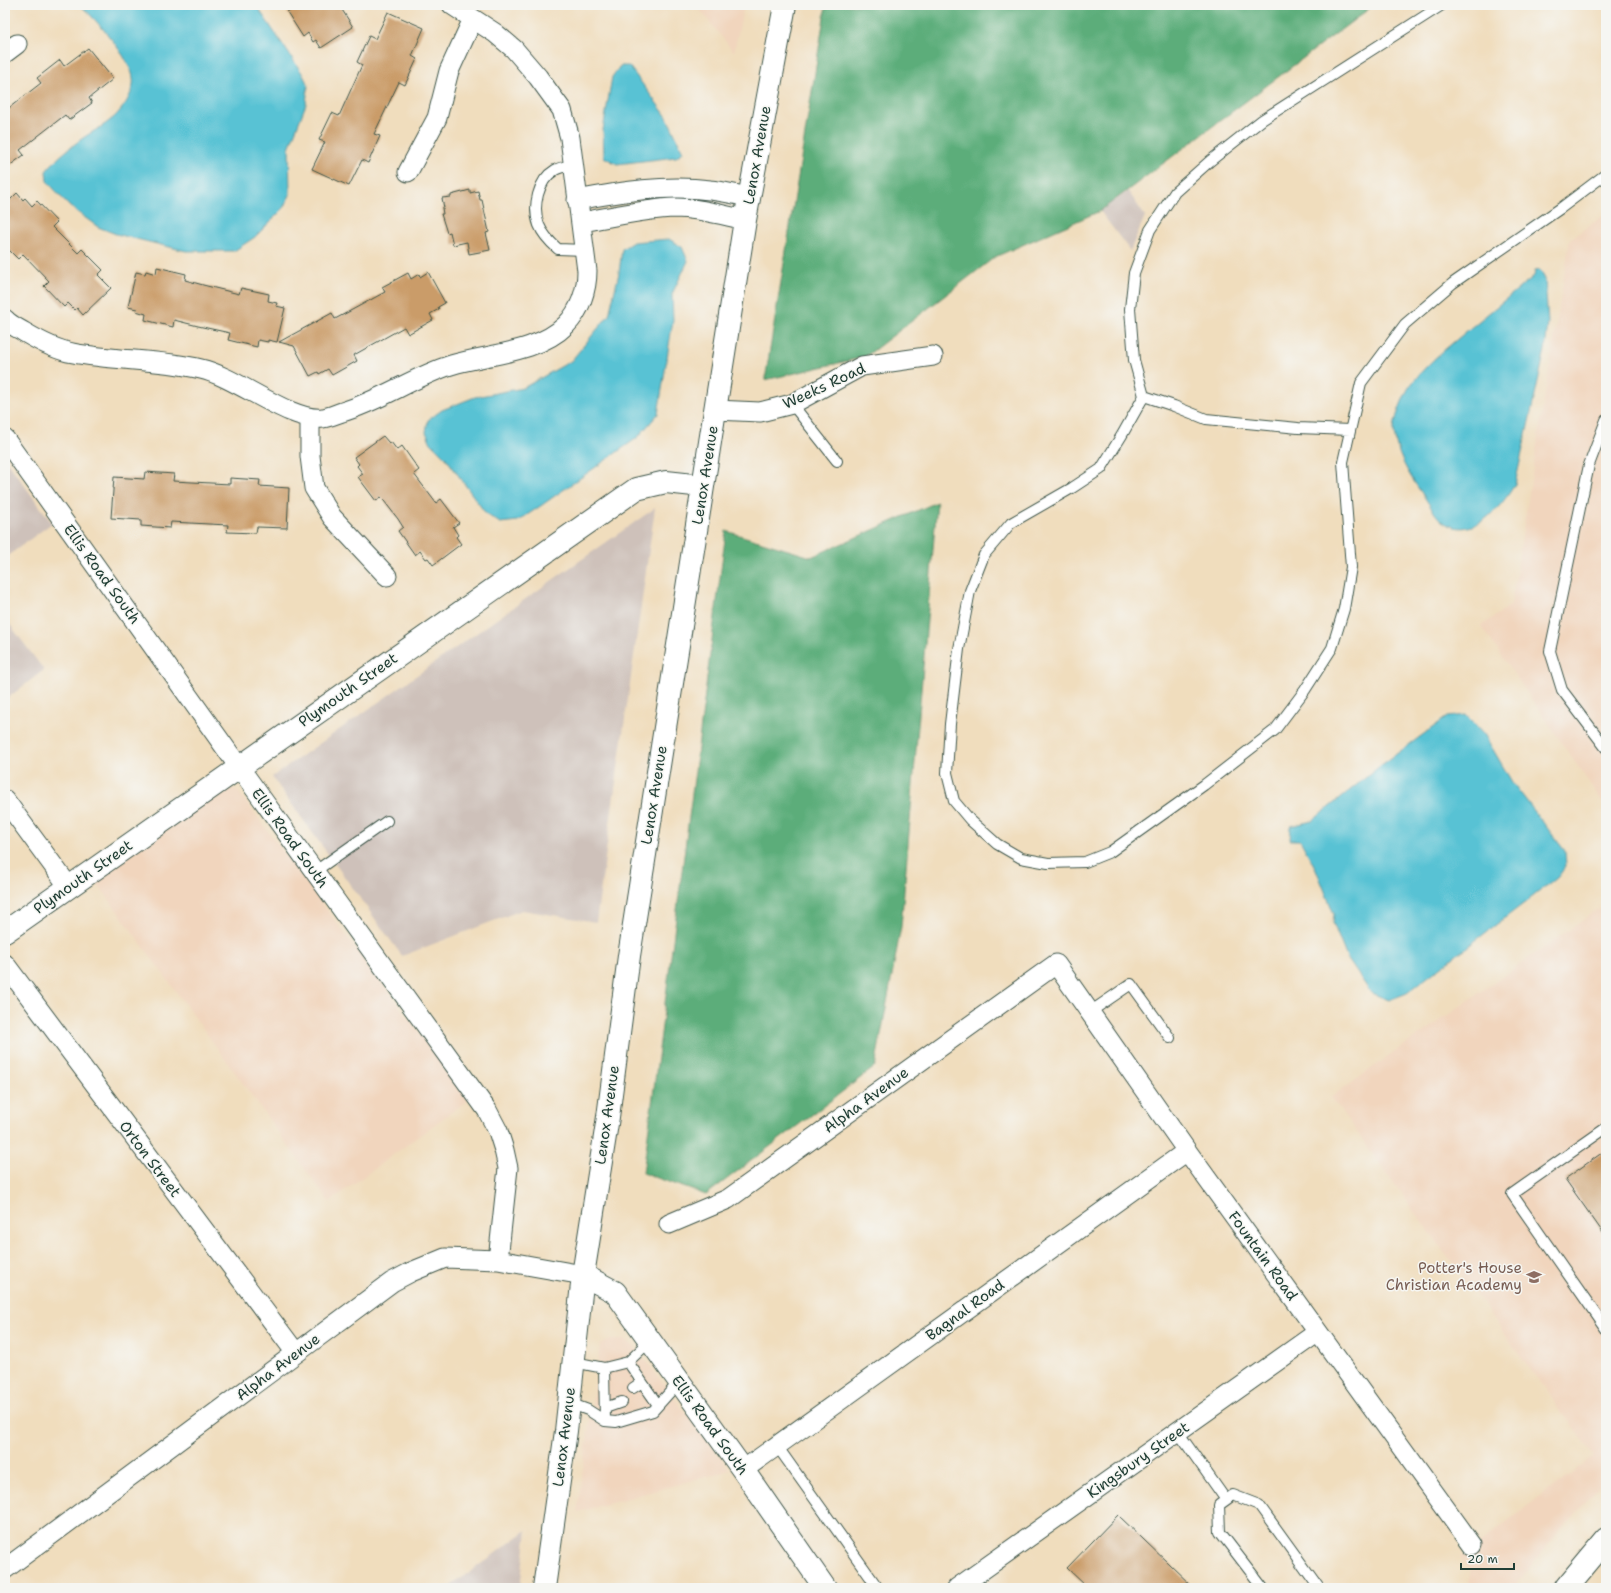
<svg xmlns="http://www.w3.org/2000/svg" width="1611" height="1593" viewBox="0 0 1611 1593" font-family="'Shantell Sans',sans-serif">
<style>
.built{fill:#f1d5bd}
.industrial{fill:#cec1ba}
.forest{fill:#5cad7a;stroke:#3e7557}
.water{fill:#58c2d4;stroke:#3c8084}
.building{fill:#ca9c69}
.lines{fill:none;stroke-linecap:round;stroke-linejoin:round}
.lane-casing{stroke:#3e5549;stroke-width:12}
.street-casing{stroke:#3e5549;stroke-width:21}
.secondary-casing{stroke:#3e5549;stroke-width:24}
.primary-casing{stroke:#3e5549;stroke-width:24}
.lane{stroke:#fff;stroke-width:10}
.street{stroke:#fff;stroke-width:19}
.secondary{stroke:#fff;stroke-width:22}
.primary{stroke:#fff;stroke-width:22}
.labels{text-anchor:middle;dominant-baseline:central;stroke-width:3;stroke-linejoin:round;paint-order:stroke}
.street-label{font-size:15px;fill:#1f3d34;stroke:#f6f6f2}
.education-label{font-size:15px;fill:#785e54;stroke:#f6f6f2;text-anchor:end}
</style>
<rect width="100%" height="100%" fill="#f6f6f2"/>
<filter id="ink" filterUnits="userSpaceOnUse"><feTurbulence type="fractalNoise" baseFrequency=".025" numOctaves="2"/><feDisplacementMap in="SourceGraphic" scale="8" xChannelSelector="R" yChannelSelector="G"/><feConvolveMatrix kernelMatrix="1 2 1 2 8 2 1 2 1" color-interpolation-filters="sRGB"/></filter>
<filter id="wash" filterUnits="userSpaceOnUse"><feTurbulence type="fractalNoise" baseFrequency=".012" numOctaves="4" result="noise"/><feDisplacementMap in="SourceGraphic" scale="16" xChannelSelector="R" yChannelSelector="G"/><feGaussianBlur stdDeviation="0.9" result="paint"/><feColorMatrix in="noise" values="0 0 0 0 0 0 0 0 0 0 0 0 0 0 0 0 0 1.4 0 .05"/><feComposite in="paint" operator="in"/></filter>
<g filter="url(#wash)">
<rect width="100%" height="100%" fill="#f0ddbd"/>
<path class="built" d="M696,5H744L734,52Z
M1606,214V807L1481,626L1511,605L1570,239Z
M226,787L237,790L469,1099L329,1202L95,880Z
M1606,904V1478L1512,1588H1468L1469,1571L1460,1557L1594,1456L1331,1097Z
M611,1340H625L635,1347L730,1470L577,1512L600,1345Z"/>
<path class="industrial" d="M1128,191L1145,216L1130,251L1100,211Z
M5,459L52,523L5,558Z
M655,508L596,922L522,910L402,956L272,777Z
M5,618L44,670L5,700Z
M527,1530L520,1588H448Z"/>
<path class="forest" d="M826,5H1374L1100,211L995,257L865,357L765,380Z
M937,502L901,927L875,1067L706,1195L643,1173L726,531L811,557Z"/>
<path class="water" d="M80,5H256L302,73L308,85L306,104L289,148L290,195L282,210L255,237L234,251H186L116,234L98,227L69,206L47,181L46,171C57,158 69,148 83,138C93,131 104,126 113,118C123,109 135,92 133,78C131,59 95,18 80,5Z
M620,66H629L667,117L683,152L676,157L617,164L604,157L603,130L612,77Z
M669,239L682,247L688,261L672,294L673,320L658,414L637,438L542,505L518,521L500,523L486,514L446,458L431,443L426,432L428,420L442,410L475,397L523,388L571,361L609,315L619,273L622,249L633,242Z
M1540,270L1545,279L1548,323L1545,350L1515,484C1502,507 1471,543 1442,521C1435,516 1427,500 1421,492C1409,475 1396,453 1394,432C1393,422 1403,398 1408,389C1424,365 1447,348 1468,330C1490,312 1512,294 1534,276L1535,271Z
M1466,715L1484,734L1512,782L1565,851L1566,866L1557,878L1407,993L1389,1000L1371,993L1347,958L1333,923L1334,914L1316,869L1300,840H1290L1291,826L1312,821L1380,766L1447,717Z"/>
<g id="blocks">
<path class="building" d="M298,5H339L353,27L321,48L316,40L313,42L308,33L303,37L287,12Z
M388,12L424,28L412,56L417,59L405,85L399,82L374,134L380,136L368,163L362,160L349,186L312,169L325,142L319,140L332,113L339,116L362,65L357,62L369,36L375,39Z
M88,48L113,79L89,98L92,103L73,117L69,120L65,115L20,150L24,155L5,169V111L41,83L37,78L60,60L64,66Z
M470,190V193L478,191L480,200H482L489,232L486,233L490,250L469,254L467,242L453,245L450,232L447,233L441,214H443L442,208H444L442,198L451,197V195Z
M17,193L23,200L25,198L32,206L37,201L57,222L52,227L78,253L82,249L103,270L98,275L111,288L83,315L77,308L75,310L68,303L64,307L44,286L49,281L23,254L18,259L5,246V205Z
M157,267L186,274L185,280L203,285L239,294L241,288L269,294L268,301L277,303L276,306L285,308L277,342L268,340V342L258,340L257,347L228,340L230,333L198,326L174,320L173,327L145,320L146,314L136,311L137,309L128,307L136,272L145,274L146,271L156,274Z
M428,272L445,303L438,307L439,309L430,314L433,320L408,334L404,327L354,355L357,361L332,375L328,369L319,374L318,372L310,376L294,346L279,342L332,313L335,319L352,310L385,292L382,287L408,273L411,279L419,274L420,277Z
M383,436L389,443L391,442L397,450L402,446L419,470L414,474L436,503L441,499L459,523L453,527L458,535L456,537L461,544L433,565L428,558L426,559L420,551L415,555L398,531L403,527L398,519L381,497L376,501L358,477L363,474L357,466L359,464L354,457Z
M145,472L174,474L173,481L230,484V478L260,480L259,486L289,488L287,528L257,527L256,533L227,532L228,525L171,522L170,528L141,526V520L111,518L114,477L144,479Z
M1606,1150V1237L1565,1179Z
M1118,1515L1194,1588H1088L1067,1568Z"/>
</g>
</g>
<g filter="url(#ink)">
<use href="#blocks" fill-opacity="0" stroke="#3e5549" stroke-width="1"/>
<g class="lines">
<g class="lane-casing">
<path id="lane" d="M573,165C568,166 560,167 555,170C538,180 532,207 539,225C543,235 550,242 558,249L585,250
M1144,396L1134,360L1130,309L1134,273L1150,230L1175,192L1210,161L1262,120L1442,5
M792,404L837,461
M1606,420L1589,465L1550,651L1562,690L1606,748
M1350,430L1298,428L1206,419L1174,406L1144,396L1122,435L1101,469L1072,488L1011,523L984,555L970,591L959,649L950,724L947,773L954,801L970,820L997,844L1021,858L1048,863L1085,862L1110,852L1204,785L1275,730L1305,690L1332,648L1344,609L1351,567L1343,462L1361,383L1405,324L1453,283L1561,208L1606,174
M314,872L387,821
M1090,1012L1131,984L1170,1038
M1606,1128L1512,1194L1606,1329
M650,1341L628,1362L658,1405
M574,1362L604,1368L628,1362
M604,1368L605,1421
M633,1388L642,1382
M569,1403L588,1410L605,1421L616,1422L653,1411L679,1382
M605,1408L622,1402
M1178,1432L1226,1500
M777,1446L878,1588
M1263,1588L1220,1532L1219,1505L1233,1495L1259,1505L1319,1588"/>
</g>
<g class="street-casing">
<path id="street" d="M5,53L17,44
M408,172L437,118L449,71L473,19
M577,200C620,192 666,184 710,190C723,191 736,195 750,197
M581,222C612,217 644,209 675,208C699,208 722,215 745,220
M5,319C10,325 18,328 24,332C39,341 56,350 73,353C115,361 159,359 201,369C237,377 290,422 323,418C329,417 336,414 342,412C380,401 413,377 451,365C487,354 538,353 566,325C580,311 587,290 587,271L570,138L562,110L538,77L514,49L495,33L452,5
M715,410L760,412L792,404L862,366L933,356
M310,418V456L314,488L332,517L387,576
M5,439L239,767L487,1110L498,1131L504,1150L508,1168L498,1260
M5,800L69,887
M5,964L296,1353
M669,1224L728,1199L1056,964L1187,1151L1472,1545
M743,1470L1187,1151
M5,1569L392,1282L411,1272L445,1258L498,1260L583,1275
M957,1588L1318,1332"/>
</g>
<g class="secondary-casing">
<path id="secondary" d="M5,932L636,489L666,482L703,486
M583,1275L615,1292L743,1470L825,1588
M544,1588L566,1431L583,1275L608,1117L629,956L745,220L785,5"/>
</g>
<g class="primary-casing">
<path id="primary" d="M1565,1588L1606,1539"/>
</g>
<use href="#lane" class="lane"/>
<use href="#street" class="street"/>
<use href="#secondary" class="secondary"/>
<use href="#primary" class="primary"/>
</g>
</g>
<defs>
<g id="school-bare" transform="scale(1.2)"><path d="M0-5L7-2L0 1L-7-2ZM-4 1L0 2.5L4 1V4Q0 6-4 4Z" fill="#8d6e63" stroke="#f6f6f2" stroke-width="2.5" paint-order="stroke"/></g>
</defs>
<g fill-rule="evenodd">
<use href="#school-bare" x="1534" y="1277"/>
</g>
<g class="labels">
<g class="street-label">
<text transform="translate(757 155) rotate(-80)">Lenox Avenue</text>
<text transform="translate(824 386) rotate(-25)">Weeks Road</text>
<text transform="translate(705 475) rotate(-81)">Lenox Avenue</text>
<text transform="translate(102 574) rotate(54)">Ellis Road South</text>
<text transform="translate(348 690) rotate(-35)">Plymouth Street</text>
<text transform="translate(654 795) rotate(-81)">Lenox Avenue</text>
<text transform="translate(290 838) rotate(54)">Ellis Road South</text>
<text transform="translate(83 877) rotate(-35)">Plymouth Street</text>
<text transform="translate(866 1100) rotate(-36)">Alpha Avenue</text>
<text transform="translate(607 1115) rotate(-82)">Lenox Avenue</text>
<text transform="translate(150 1159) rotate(53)">Orton Street</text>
<text transform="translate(1263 1256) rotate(54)">Fountain Road</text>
<text transform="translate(965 1310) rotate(-36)">Bagnal Road</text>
<text transform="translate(278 1367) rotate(-37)">Alpha Avenue</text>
<text transform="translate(710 1425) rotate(54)">Ellis Road South</text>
<text transform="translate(564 1437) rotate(-83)">Lenox Avenue</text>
<text transform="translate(1138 1460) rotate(-35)">Kingsbury Street</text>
</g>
<g class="education-label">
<text x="1522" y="1268">Potter's House<tspan x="1522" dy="17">Christian Academy</tspan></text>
</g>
</g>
<rect width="1611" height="1593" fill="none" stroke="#f6f6f2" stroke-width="20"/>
<path d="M1461 1563v6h53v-6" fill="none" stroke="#1f3d34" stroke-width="2"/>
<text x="1467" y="1563" font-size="12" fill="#1f3d34" stroke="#f6f6f2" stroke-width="3" paint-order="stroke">20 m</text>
</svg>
